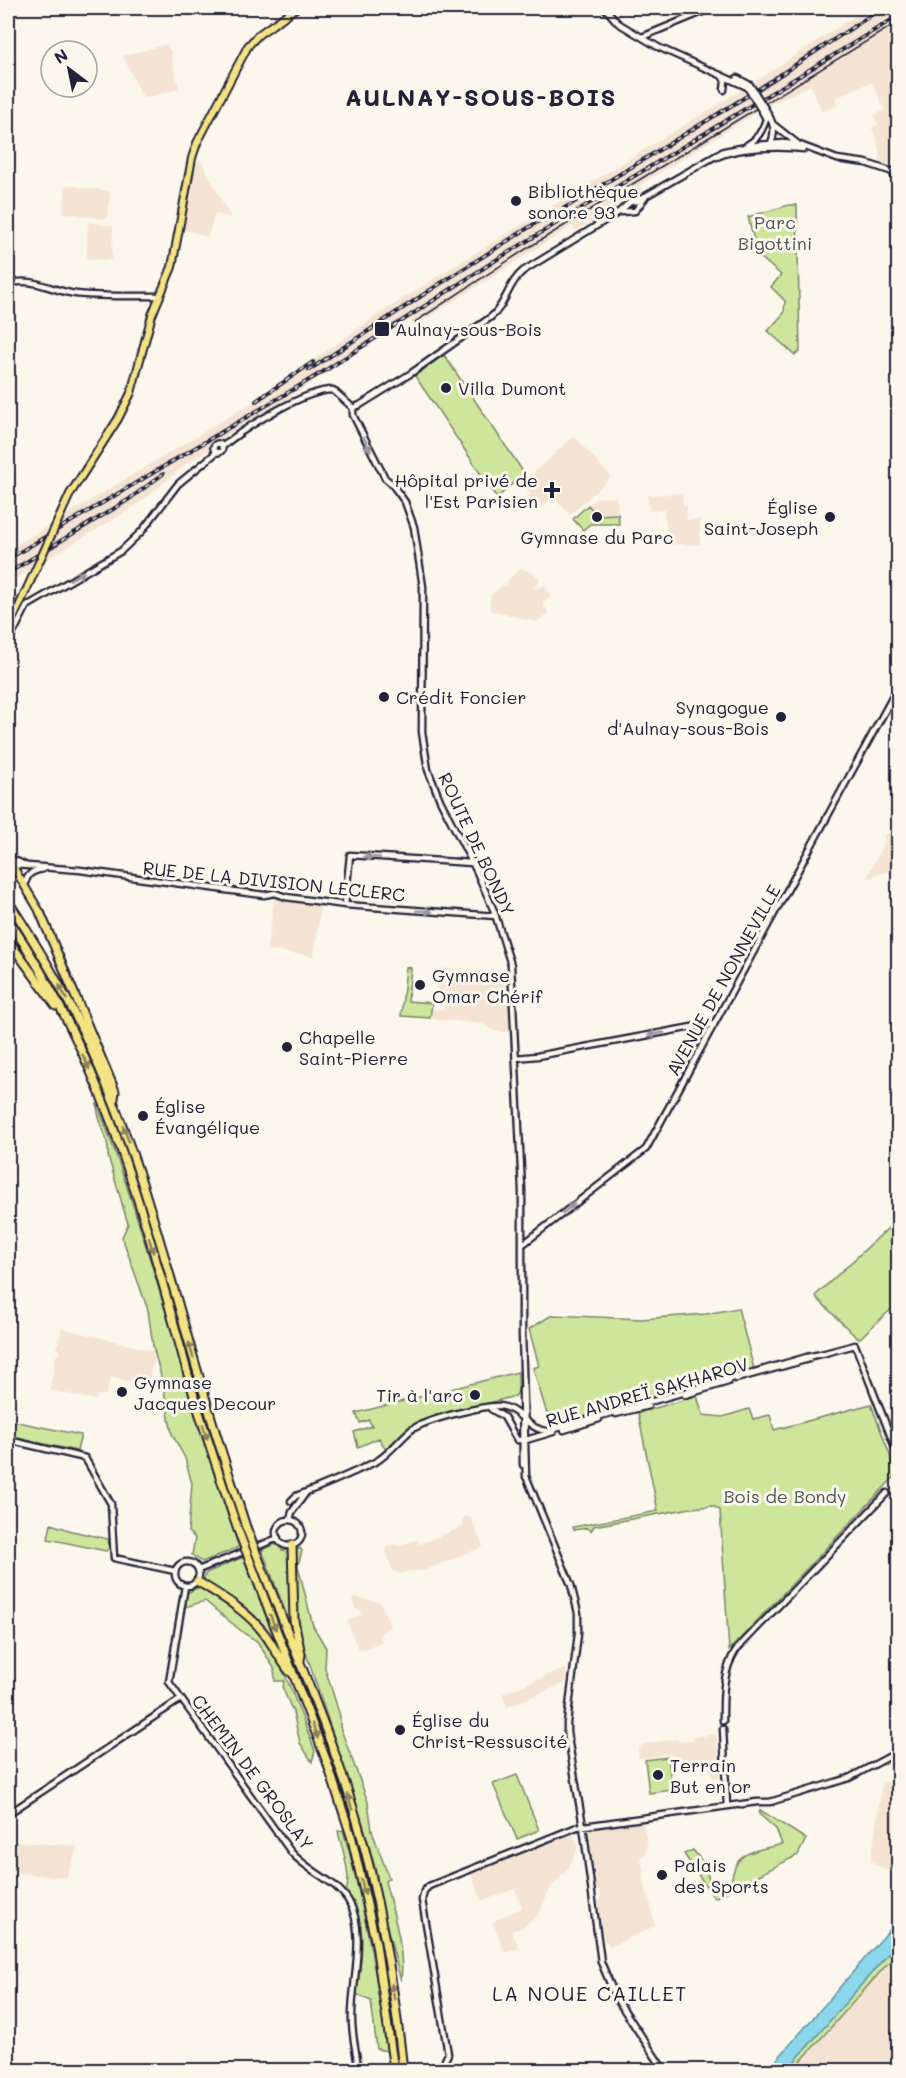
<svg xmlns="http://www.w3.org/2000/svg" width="906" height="2078" viewBox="0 0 906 2078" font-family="Mali,sans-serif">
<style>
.built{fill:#f4e3d2}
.green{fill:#cee69c;stroke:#78846c;stroke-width:1.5}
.water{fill:#8bd7eb;stroke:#618fa5;stroke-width:1.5}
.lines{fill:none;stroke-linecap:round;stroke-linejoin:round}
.minor-casing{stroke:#22223b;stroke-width:9}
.major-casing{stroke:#22223b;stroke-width:10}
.highway-casing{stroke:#22223b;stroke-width:11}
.minor{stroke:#fbf7ec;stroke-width:4.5}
.major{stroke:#f4e382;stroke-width:6}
.highway{stroke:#f4e382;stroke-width:7}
.tram{stroke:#22223b;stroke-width:1.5}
.rail-casing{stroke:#22223b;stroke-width:4}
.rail{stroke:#fbf7ec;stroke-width:1.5;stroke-dasharray:4.5;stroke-linecap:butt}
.minor-bridge-casing{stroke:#22223b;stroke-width:9;stroke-linecap:butt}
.major-bridge-casing{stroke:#22223b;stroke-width:10;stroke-linecap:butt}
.highway-bridge-casing{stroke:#22223b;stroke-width:11;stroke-linecap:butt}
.minor-bridge{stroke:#fbf7ec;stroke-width:4.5}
.major-bridge{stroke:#f4e382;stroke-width:6}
.highway-bridge{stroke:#f4e382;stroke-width:7}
.oneway{fill:#99979c}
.oneway2{fill:#8b825e}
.poi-dot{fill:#22223b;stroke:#fbf7ec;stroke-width:2}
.labels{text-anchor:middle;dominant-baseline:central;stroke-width:6;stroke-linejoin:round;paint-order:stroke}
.poi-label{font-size:18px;fill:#22223b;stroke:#fbf7ec;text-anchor:start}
.park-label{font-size:18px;fill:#4d5353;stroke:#fbf7ec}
.street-label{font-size:18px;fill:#22223b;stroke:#fbf7ec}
.neighbourhood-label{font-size:20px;letter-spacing:1.5px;fill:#22223b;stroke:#fbf7ec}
.district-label{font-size:24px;font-weight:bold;letter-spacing:1.5px;fill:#22223b;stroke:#fbf7ec}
</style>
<rect width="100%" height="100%" fill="#fbf7ec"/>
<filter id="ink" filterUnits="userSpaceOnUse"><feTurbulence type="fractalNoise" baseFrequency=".0167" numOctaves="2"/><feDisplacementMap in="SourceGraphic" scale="12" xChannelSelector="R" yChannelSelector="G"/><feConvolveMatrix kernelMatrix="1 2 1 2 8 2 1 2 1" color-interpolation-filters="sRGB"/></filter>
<g filter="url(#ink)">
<path class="built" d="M867,8H898V161L891,165L881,163L877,139L872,128L878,125L874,115L885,110L872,82L835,98L838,105L822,112L811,85L767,106L753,83Z
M168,44V49L170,50L179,89L143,98L123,56Z
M745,88L759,111L640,185L642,190L619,204L621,208L615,212L612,209L575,231L572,226L415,326L410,319L291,396L289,402L187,463L137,505L8,583V550L250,404L376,316L441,274Z
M201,160L231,218L215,213L208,237L183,229L197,161Z
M66,185L110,191L107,219L63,213Z
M88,222L113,226L112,260L87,259Z
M574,436L611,477L570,515L553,497L536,512L525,499L530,494L521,484Z
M682,493L683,506H687V520L700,519V544L668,545L664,510L649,511L648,495Z
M617,497L618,514L597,515L588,505L596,498Z
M522,567L526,571H531L539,578L540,581L534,586L537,589L545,585L551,596L542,602L549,614L536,622L490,610V596L502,585L504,587L508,585L506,582Z
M898,830V881L894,869L866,879L885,841L884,835Z
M275,893L321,902L314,956L267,950Z
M437,968L507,973L510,991L509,1032L493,1031L483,1024L432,1019V1009L444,1010L445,1003L447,1002V995L436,994Z
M62,1328L157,1352L147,1385L111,1377L106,1395H98L96,1400L50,1390L56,1356L61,1352L57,1347Z
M464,1516L471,1518L483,1547L423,1571H410L400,1574L393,1571L386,1552L387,1547L396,1544L398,1547L417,1539L420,1544L464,1526L462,1520L464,1519Z
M354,1597L380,1602L390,1625L380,1635L382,1642L361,1650L360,1648L358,1649L347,1621L361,1615L359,1609L356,1610L352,1601Z
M566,1668V1682L561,1685L507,1707L502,1694Z
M715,1734L717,1737L719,1778H714L707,1767L698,1763L682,1765V1767L674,1768L671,1754L639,1758L638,1749L643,1744L678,1739L679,1742L694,1740V1737Z
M898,1778V1877L871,1861L882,1783Z
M643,1822L647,1843L646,1853L641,1858L647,1896H649L655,1926L611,1946L608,1945L607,1941L604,1942L598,1900L601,1899L600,1891L596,1888L588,1829Z
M573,1834L578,1847L568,1869L550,1888L538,1916L521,1928L511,1931L519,1948L505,1953L493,1923L495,1920L522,1908L515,1889L482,1901L471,1874Z
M8,1841L78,1846L66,1878L8,1872Z
M892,1959L898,1966V2070H795Z"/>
<path class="green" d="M789,205H797L800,352L795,355L768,331L784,313L785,301L771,287L781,275L758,255L748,217Z
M444,355L524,473L497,498L415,376Z
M588,505L597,515L618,514L619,524H590L583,530L573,519Z
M406,967L411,968L408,1001L432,1003L430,1018L401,1016Z
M84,1046H86C97,1072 110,1098 119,1125C170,1263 199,1408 250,1546L249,1547C188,1381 155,1207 84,1046Z
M97,1103C153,1248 187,1401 239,1547L202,1562L192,1555L195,1538L188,1532L192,1484L185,1458L172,1434L162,1380L153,1346L148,1310L122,1237L128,1224L108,1156C110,1137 96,1121 97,1103Z
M898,1219V1303L860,1338H857L817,1298L816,1295Z
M738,1308L754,1369L551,1427L533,1368L539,1366L529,1329L552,1315L641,1319L706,1314Z
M518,1372V1392L515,1396L418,1422L401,1434L386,1450L379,1438L358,1447L354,1432L372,1426L369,1420L360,1423L356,1413Z
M697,1396L703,1415L723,1417L749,1409L753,1419L770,1415L774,1430L871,1404L897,1474L729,1650L720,1510L713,1506L691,1508L594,1526L591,1531L587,1528L574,1530L573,1527L658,1511L638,1413Z
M8,1420L81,1435L77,1451L8,1436Z
M51,1524L72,1531L108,1539L109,1548L106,1551L48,1539Z
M276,1544L282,1550L289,1551L292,1629L262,1550Z
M300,1548L302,1551L298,1566L313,1626L326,1648L325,1668L340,1716V1727L368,1802L372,1831L389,1878L385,1881C393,1914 405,1947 401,1981L378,1892L377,1875L364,1828L301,1638L296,1612L295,1551Z
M253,1553C286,1637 322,1721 348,1807C366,1864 378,1922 389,1981L360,1852L342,1793L315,1716L252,1554Z
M243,1557L281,1654L258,1622L236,1602L203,1582L206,1573Z
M201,1586L240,1613L259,1632L277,1658L292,1691L315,1751L312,1762L300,1743L293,1712L283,1689L284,1681H275L274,1668L257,1641L245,1634L205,1601L185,1607L187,1593Z
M668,1757L672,1790L649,1793L645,1760Z
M517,1775L539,1830L517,1839L493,1784Z
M760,1810L806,1839L798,1855L714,1898L684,1854L693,1850L705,1865L710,1884L716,1886L731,1882C736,1848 754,1852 782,1844L776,1829L759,1814Z
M343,1830C364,1902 377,1976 387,2051L377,2049L371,2001L356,1994C362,1961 369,1919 346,1892C352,1875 342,1849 338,1831Z
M898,1941V1952L793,2070H787Z"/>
<path class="water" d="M898,1920V1941L889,1953L787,2070H768Z"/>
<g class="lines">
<g class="minor-casing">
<path id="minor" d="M605,8L618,23L658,47L747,87
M642,37L712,8
M721,75L725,80L724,90
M737,78L750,85
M766,110C773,122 777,132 770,145
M774,125L798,144
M747,145C758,139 763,130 766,119L763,113
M717,157C739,147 780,146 804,149
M898,169L895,170L893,173L894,176L898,177
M621,212L635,211L645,198
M8,284C32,276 52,291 76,294C104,297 132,296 160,296
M353,408L360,405L410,374L491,317C506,305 508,283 523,271L619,212L630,202L637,201L724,151L757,145L784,143L800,145L837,159L866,163L893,172
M213.5 448a4.5 4.5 0 1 1 9 0a4.5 4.5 0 1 1-9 0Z
M222,447C244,428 304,390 333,390L353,408V415L385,478L391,483L405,502L414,527L423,587L422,732L428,770L440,800L476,870L494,911L511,965L522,1190V1332L526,1477
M8,643L27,606L121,551L142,531L178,484L217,452
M8,857L25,865
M15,865L80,870L233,891L264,895L275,893L286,897L345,905L496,916
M25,885C27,873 33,871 43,869
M345,905L350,855L472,863
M516,1058L537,1056L708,1024L714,1025
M522,1245L646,1149L898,687
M825,1353L855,1345L898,1455
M736,1379L809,1359
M522,1390L523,1465
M685,1395L728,1382
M491,1409L504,1417L517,1440H526L553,1432
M616,1414L648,1406
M564,1430L599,1419
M8,1440L85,1458L111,1504L114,1558L175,1571
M526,1476L571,1585L578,1613V1634L567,1723V1732L583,1826L601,1962L616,1998L664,2070
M291,1501L296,1496C323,1486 351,1474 377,1461C390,1453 399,1440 411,1430C425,1420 483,1405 500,1406C519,1408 529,1431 548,1431L807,1357L826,1353
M290,1520L292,1512L305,1494
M276 1533a13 13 0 1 1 26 0a13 13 0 1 1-26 0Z
M254,1548L278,1538
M175 1574a12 12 0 1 1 24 0a12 12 0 1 1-24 0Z
M198,1570L246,1551
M185,1586L169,1682L291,1852C307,1871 334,1879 348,1900C367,1930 352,1981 352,2015C351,2034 357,2052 358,2070
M723,1721C723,1696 722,1672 736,1650L887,1493
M723,1729L727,1806
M8,1814L181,1699
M445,2060L448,2054L422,1900L424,1891L429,1886L577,1827L757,1802H770L849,1778L898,1752"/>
</g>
<g class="major-casing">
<path id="major" d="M70,494L118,419L131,393L152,315L172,267L192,158L197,143L248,46L258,35L296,8
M8,629L20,604
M8,858L40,912"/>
</g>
<g class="highway-casing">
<path id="highway" d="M8,901C39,949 69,998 92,1051C142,1162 170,1280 205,1397C217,1440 232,1483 246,1527
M40,912L115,1091L114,1099
M8,919C60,996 100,1084 129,1173C154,1246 173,1322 194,1396C208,1441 223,1486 238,1530
M8,940L56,1006
M292,1545L294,1620L301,1654L300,1661
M261,1565C290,1639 321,1711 346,1786C377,1877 393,1975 403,2070
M253,1569L327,1762L352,1839L376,1944L394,2070
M197,1581C221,1596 246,1610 264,1633C273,1645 280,1660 290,1672"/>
</g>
<use href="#minor" class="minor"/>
<use href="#major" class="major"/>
<use href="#highway" class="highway"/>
<path class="tram" d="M415,322L526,249L898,22"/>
<g class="rail-casing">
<path id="rail" d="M545,220L760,88L882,8
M309,370L438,285L550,214
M256,401L313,362
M8,559L326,370L496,260L898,16
M8,573L128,500L163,474"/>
</g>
<use href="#rail" class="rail"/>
<g class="minor-bridge-casing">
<path id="minor-bridge" d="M750,85L766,110
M747,87L763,113"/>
</g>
<g class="major-bridge-casing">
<path id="major-bridge" d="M20,604L70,494"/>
</g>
<g class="highway-bridge-casing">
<path id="highway-bridge" d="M246,1527L261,1565
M238,1530L253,1569"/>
</g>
<use href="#minor-bridge" class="minor-bridge"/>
<use href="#major-bridge" class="major-bridge"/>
<use href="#highway-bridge" class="highway-bridge"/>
</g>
<defs><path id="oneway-solid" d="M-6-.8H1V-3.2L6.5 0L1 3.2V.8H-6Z" transform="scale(1.5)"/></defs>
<g class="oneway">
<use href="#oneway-solid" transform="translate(367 444) rotate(64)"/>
<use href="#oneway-solid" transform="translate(77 576) rotate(-28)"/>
<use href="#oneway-solid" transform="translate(372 857) rotate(-176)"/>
<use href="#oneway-solid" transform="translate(424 911) rotate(4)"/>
<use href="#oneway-solid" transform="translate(656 1034) rotate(169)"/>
<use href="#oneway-solid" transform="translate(568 1209) rotate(-38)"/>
</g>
<g class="oneway2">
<use href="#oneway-solid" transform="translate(63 992) rotate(-118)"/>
<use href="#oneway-solid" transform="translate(86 1062) rotate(65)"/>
<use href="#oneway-solid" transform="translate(126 1134) rotate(-110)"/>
<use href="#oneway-solid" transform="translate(151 1245) rotate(74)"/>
<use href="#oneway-solid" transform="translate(191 1350) rotate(-106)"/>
<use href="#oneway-solid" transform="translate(205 1432) rotate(73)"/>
<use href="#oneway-solid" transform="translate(273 1622) rotate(69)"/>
<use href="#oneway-solid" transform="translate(315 1731) rotate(70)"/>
<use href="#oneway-solid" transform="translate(350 1802) rotate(-106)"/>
<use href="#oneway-solid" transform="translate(363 1887) rotate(77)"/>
<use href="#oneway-solid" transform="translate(393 1992) rotate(-100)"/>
</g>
</g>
<g class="poi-dot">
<circle cx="516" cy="201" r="6"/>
<rect x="374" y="321" width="16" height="16" rx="3"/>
<circle cx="446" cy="388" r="6"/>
<path d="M549 481h6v6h6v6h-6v6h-6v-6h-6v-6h6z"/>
<circle cx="597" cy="517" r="6"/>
<circle cx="830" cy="517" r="6"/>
<circle cx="384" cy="697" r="6"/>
<circle cx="781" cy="717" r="6"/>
<circle cx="420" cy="985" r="6"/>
<circle cx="287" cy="1047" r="6"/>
<circle cx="143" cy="1116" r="6"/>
<circle cx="122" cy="1392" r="6"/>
<circle cx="475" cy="1395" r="6"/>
<circle cx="400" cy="1730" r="6"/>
<circle cx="658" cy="1775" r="6"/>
<circle cx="662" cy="1875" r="6"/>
</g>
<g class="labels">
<g class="poi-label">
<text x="528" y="191">Bibliothèque<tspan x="528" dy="21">sonore 93</tspan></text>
<text x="395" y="329">Aulnay-sous-Bois</text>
<text x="458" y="388">Villa Dumont</text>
<text x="538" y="480" text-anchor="end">Hôpital privé de<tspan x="538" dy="21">l'Est Parisien</tspan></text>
<text x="818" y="507" text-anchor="end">Église<tspan x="818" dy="21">Saint-Joseph</tspan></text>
<text x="597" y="537" text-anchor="middle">Gymnase du Parc</text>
<text x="396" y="697">Crédit Foncier</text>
<text x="769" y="707" text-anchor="end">Synagogue<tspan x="769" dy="21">d'Aulnay-sous-Bois</tspan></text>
<text x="432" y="975">Gymnase<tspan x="432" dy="21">Omar Chérif</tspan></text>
<text x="299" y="1037">Chapelle<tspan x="299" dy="21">Saint-Pierre</tspan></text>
<text x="155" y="1106">Église<tspan x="155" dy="21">Évangélique</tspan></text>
<text x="134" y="1382">Gymnase<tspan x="134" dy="21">Jacques Decour</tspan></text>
<text x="463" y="1395" text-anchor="end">Tir à l'arc</text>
<text x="412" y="1720">Église du<tspan x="412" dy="21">Christ-Ressuscité</tspan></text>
<text x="670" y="1765">Terrain<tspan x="670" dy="21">But en or</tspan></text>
<text x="674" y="1865">Palais<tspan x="674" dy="21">des Sports</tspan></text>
</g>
<g class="park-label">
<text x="775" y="222">Parc<tspan x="775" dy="21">Bigottini</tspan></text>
<text x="785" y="1496">Bois de Bondy</text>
</g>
<g class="street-label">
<text transform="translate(477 844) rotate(65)">ROUTE DE BONDY</text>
<text transform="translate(274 881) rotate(6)">RUE DE LA DIVISION LECLERC</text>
<text transform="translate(723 980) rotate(-61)">AVENUE DE NONNEVILLE</text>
<text transform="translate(647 1392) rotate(-16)">RUE ANDREÏ SAKHAROV</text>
<text transform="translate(253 1772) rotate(53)">CHEMIN DE GROSLAY</text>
</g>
<g class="neighbourhood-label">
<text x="590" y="1993">LA NOUE CAILLET</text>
</g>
<g class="district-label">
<text x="481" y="96">AULNAY-SOUS-BOIS</text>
</g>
</g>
<rect width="906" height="2078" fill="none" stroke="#fbf7ec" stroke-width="30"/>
<rect x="15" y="15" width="876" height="2048" fill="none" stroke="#22223b" stroke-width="2" filter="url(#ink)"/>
<g transform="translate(69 69) rotate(328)"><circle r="28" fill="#fbf7ec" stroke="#a4a2a5" stroke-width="1.5"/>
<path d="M0-4.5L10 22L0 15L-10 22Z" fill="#22223b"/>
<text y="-9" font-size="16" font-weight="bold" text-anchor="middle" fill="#22223b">N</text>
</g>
</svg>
